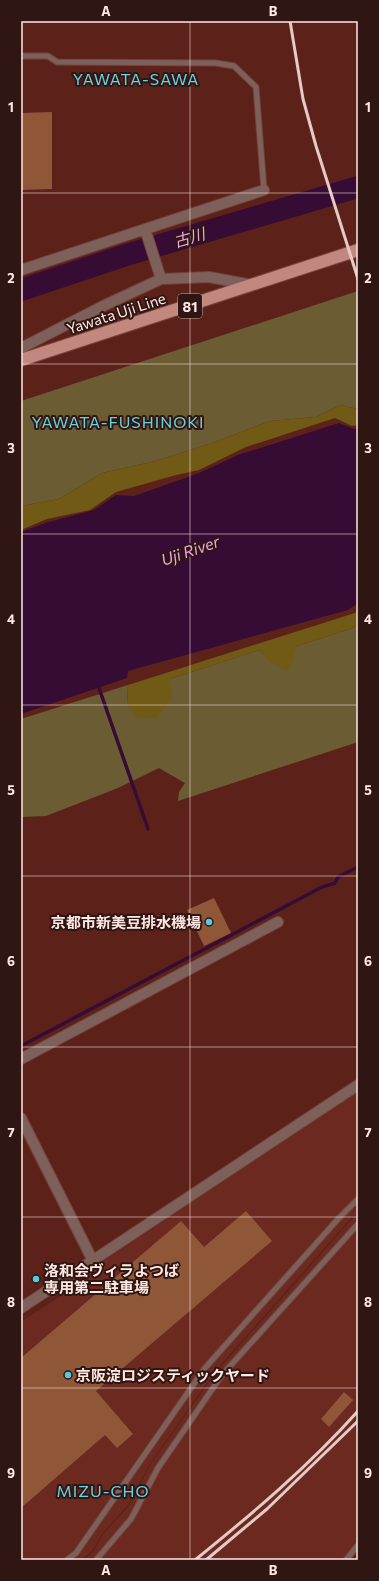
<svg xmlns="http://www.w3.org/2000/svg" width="379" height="1581" viewBox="0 0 379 1581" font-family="Commissioner,'Noto Sans JP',sans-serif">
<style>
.built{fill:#6b2920}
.green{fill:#6b5c33}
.forest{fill:#705a16}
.water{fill:#360c35}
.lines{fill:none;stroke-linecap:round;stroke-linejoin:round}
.stream{stroke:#360c35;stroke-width:3.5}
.river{stroke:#360c35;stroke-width:22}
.building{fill:#8f5737}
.lane-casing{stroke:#76423a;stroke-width:7}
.street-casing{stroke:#76423a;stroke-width:12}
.primary-casing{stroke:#76423a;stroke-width:14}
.lane{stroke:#7e605b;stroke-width:5}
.street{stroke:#7e605b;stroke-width:10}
.primary{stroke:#c2877e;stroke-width:12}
.rail{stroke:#e6cac5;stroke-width:3}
.grid{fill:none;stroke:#ffe8e3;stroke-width:1;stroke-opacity:0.55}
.poi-dot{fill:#54cadd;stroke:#301612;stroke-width:1.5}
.labels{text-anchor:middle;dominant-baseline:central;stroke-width:4;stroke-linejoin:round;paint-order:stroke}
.shield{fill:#301612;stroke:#c1a9a4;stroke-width:1}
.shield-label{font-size:14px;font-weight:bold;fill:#ffe8e3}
.street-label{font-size:15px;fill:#ffe8e3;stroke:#301612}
.poi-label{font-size:15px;font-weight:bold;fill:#ffe8e3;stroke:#301612;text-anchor:start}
.neighbourhood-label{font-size:16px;letter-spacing:1px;fill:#68d1e2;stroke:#301612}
.water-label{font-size:16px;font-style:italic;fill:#eba5e5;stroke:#301612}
.neatline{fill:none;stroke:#ffe8e3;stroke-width:1.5}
.grid-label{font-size:13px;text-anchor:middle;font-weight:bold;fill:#ffe8e3}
</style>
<rect width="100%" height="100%" fill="#5c221a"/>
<path class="built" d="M358,1092V1214L352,1217L216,1370L151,1462L127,1506L102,1534L92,1551L81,1560H21V1322L88,1278L90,1270Z
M358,1215V1551L351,1560H84L93,1552L103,1534L128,1507L152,1462L217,1371L353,1218Z"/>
<path class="green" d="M358,291V409L340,405L316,417L270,421L215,442L156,461L102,473L59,499L21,506V401Z
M358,625V742L178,801L179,792L185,783L159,768L118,788L46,816L21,817V719L128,685L127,704L170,679L259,650L272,663L297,646L350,629Z"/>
<path class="forest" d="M340,405L358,409V425L352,426L335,418L246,447L199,470L176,475L116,492L90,510L47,519L21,530V506L59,499L102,473L156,461L215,442L270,421L316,417Z
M358,612V625L350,629L297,646L289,671L271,663L259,650L170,679L172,699L156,718L137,717L127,704L128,685Z"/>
<path class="water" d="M339,423L354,429L358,428V603L348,610L128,671L127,678L21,714V532L45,523L94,510L116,495L134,496L199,473L238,455Z"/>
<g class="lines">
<path class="stream" d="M98,685L148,829
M21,1046L322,887L335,883L338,877L358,867"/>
<path class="river" d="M21,290L126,255L358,187"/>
</g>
<path class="building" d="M52,112V189L21,190V113Z
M214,898L231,933L204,946L187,910Z
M246,1211L272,1241L96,1391L133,1434L117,1448L105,1435L21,1508V1358L181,1221L204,1247Z
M344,1392L353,1400L329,1427L321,1419Z"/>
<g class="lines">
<g class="lane-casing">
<path id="lane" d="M21,56H48L57,62L216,63L234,66L256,87L264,190
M67,1560L76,1553L205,1368L338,1219L358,1199
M96,1560L131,1519L158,1468L222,1375L358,1224
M346,1560L358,1545"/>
</g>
<g class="street-casing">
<path id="street" d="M145,229L161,279
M21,270L264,190
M21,351L25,346L103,306L161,279L209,277L252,285
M21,1059L278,922
M21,1118L93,1261
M21,1308L358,1085"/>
</g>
<g class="primary-casing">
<path id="primary" d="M21,360L358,250"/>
</g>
<use href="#lane" class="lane"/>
<use href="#street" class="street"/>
<use href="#primary" class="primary"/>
<path class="rail" d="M290,21L303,99L316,146L358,279
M195,1560C252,1514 309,1466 358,1411
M206,1560L267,1509L358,1421"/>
</g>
<path class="grid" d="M190,21V1560M21,193H358M21,364H358M21,534H358M21,705H358M21,876H358M21,1047H358M21,1217H358M21,1388H358"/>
<g class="poi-dot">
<circle cx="209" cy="922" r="4"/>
<circle cx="36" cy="1279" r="4"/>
<circle cx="68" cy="1375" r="4"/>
</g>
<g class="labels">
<rect class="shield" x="178" y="294" width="24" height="24" rx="3"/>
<g class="shield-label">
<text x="190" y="306">81</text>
</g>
<g class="street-label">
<text transform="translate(116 313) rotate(-18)">Yawata Uji Line</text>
</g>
<g class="poi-label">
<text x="201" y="922" text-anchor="end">京都市新美豆排水機場</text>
<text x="44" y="1270">洛和会ヴィラよつば<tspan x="44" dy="17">専用第二駐車場</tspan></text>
<text x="76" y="1375">京阪淀ロジスティックヤード</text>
</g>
<g class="neighbourhood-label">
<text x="136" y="78">YAWATA-SAWA</text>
<text x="118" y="421">YAWATA-FUSHINOKI</text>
<text x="103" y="1490">MIZU-CHO</text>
</g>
<g class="water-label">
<text transform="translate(189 237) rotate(-16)">古川</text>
<text transform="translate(190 550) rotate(-19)">Uji River</text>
</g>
</g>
<rect width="379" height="1581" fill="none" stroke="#301612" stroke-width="44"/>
<rect x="22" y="22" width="335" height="1537" class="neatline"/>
<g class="grid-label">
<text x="106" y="16">A</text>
<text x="273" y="16">B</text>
<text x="11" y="112">1</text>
<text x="368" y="112">1</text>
<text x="11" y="283">2</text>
<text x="368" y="283">2</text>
<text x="11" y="453">3</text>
<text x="368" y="453">3</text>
<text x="11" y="624">4</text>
<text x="368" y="624">4</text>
<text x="11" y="795">5</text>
<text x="368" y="795">5</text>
<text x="11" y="966">6</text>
<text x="368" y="966">6</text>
<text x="11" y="1137">7</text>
<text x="368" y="1137">7</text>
<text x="11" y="1307">8</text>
<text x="368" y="1307">8</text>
<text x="11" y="1478">9</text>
<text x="368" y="1478">9</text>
<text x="106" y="1575">A</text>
<text x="273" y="1575">B</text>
</g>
</svg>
